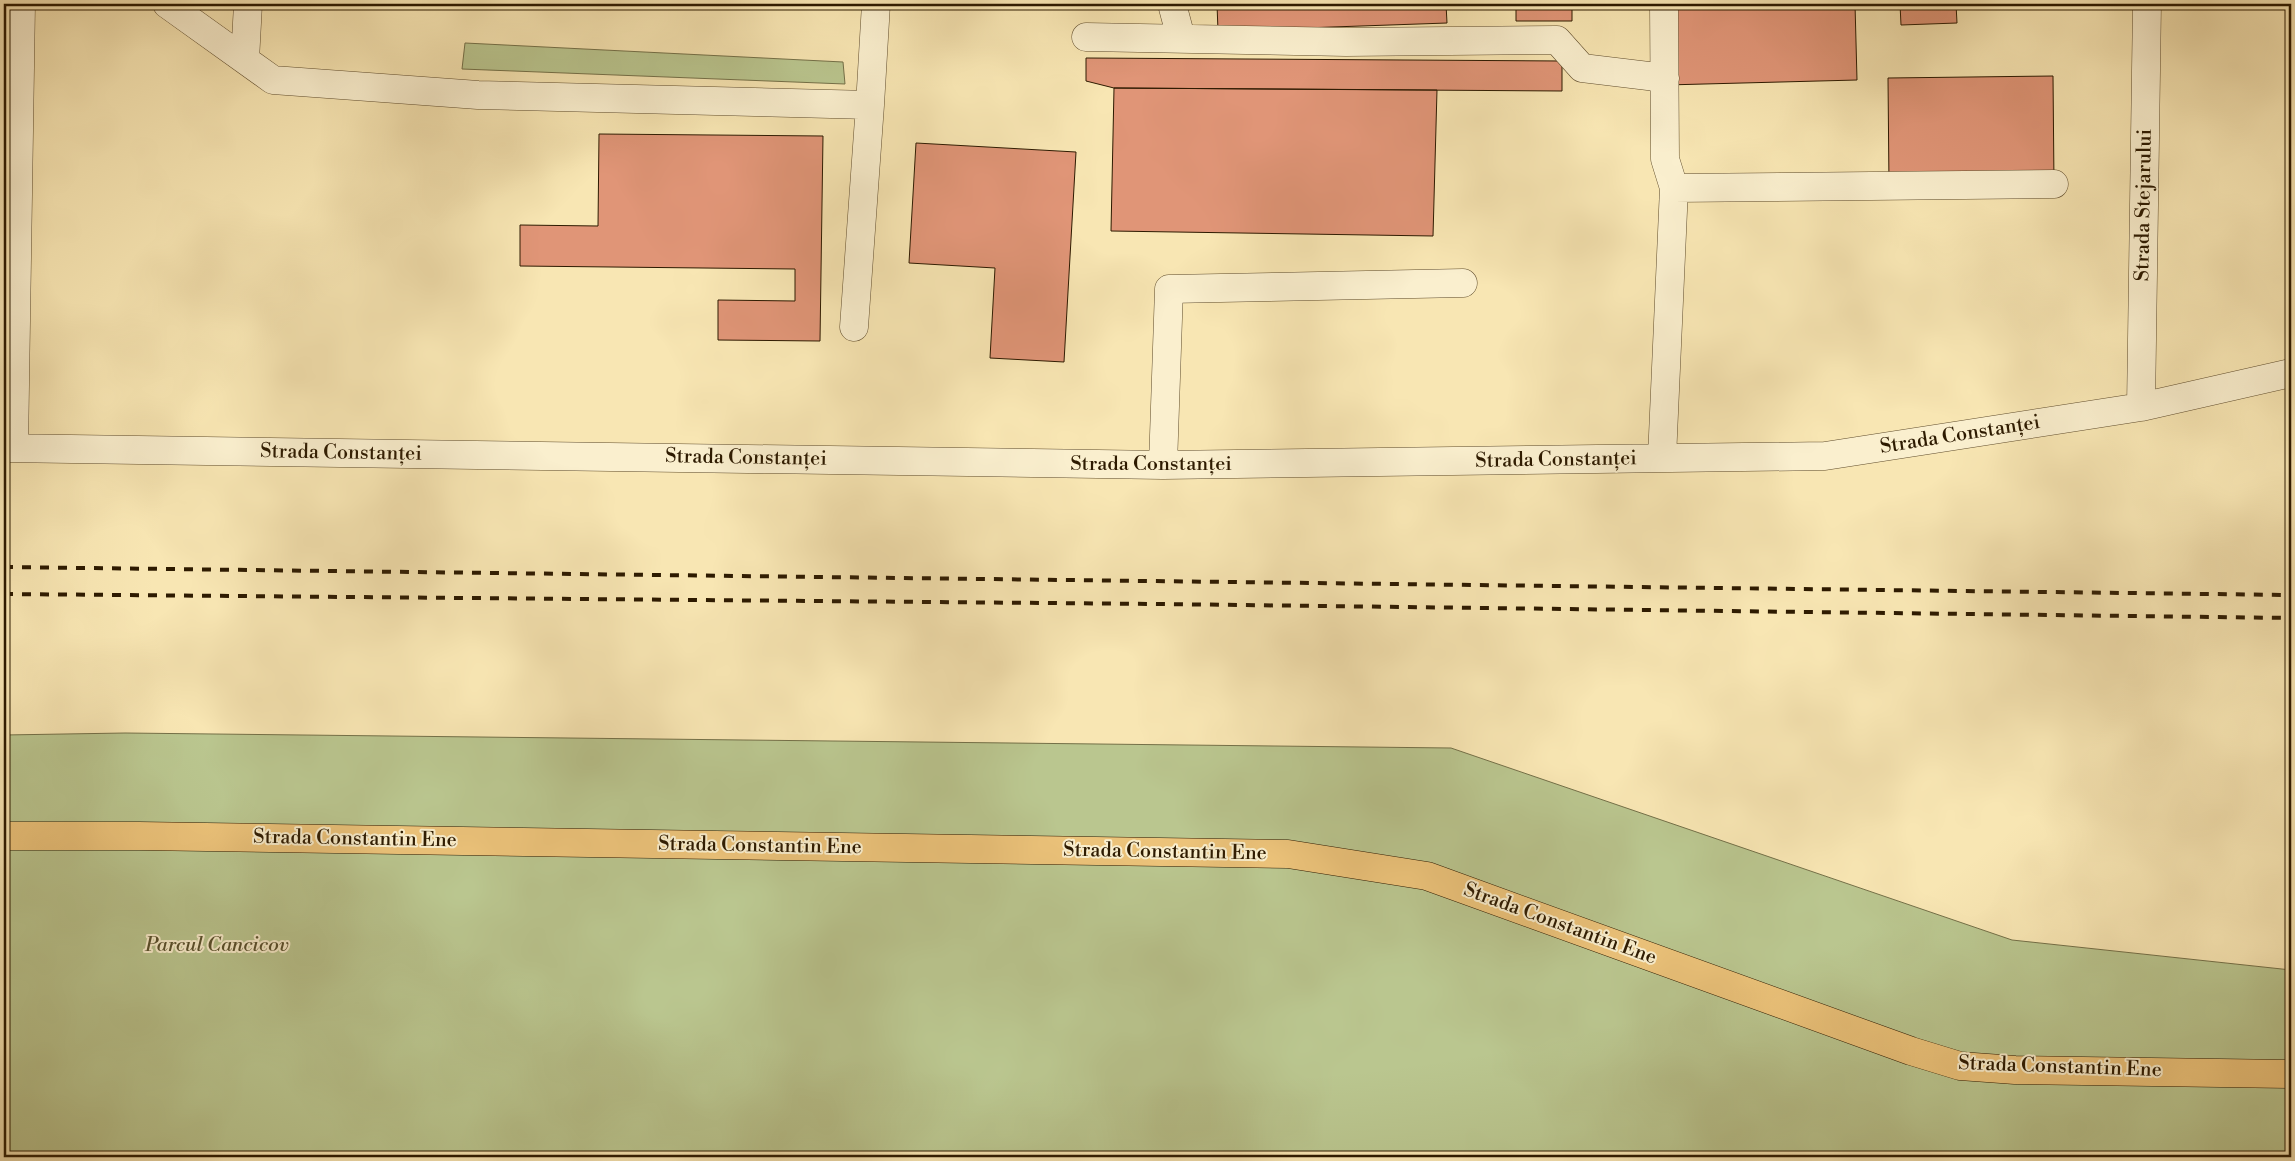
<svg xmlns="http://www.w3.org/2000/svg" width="2295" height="1161" viewBox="0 0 2295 1161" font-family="'Libre Bodoni',serif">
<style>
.green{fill:#bac68f;stroke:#747048}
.building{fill:#e09577;stroke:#2d1a00}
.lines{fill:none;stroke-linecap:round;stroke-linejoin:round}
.minor-casing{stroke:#604d2d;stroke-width:29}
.major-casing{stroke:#2d1a00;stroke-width:29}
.minor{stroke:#faefce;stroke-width:28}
.major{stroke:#ecc37a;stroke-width:28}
.rail{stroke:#2d1a00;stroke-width:4;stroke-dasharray:9 9;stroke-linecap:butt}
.labels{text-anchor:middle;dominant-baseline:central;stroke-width:4;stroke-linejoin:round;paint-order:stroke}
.street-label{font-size:20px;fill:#2d1a00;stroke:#faefce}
.park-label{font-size:20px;font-style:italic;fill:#574e2b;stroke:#faefce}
</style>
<rect width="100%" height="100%" fill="#f8e6b3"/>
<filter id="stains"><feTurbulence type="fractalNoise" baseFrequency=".004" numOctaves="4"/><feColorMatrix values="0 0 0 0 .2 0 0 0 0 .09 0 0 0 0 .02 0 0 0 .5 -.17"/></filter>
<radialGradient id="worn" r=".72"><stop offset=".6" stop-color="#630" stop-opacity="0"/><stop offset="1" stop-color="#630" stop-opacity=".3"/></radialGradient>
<path class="green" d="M465,43L843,62L845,84L462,69Z
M125,733L1451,748L2012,940L2291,970V1157H4V735Z"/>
<path class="building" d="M1217,4H1446L1447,23L1218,31Z
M1516,4H1572V21H1516Z
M1664,4H1855L1857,80L1666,85Z
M1900,4H1956L1957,23L1901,25Z
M1086,58L1562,61V91L1114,88L1086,81Z
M2053,76L2054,184L1889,185L1888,78Z
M1114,88L1437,90L1433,236L1111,231Z
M599,134L823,136L820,341L718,340V300L795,301V269L520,266V225L598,226Z
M916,143L1076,152L1064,362L990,358L995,268L909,263Z"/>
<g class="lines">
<g class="minor-casing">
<path id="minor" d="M167,4L273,80L478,95L870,105L854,327
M1172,4L1181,38
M1664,4L1665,159L1674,188
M1086,37L1346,42L1557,40L1582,68L1665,78
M245,60L248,4
M870,105L876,4
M2141,407L2147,4
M4,448L1163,465L1825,456L2141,407L2291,373
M14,448L21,4
M1662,458L1674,188L2054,184
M1163,465L1169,289L1463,283"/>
</g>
<g class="major-casing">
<path id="major" d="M4,836H139L1288,854L1427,876L1911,1051L1960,1066L2015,1070L2291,1074"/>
</g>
<use href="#minor" class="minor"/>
<use href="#major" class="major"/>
<path class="rail" d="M4,567L2291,595
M4,594L1161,604L2291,618"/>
</g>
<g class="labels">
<g class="street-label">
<text transform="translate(2144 205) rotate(-89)">Strada Stejarului</text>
<text transform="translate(1960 435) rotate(-9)">Strada Constanței</text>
<text transform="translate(341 453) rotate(1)">Strada Constanței</text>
<text transform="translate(746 458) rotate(1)">Strada Constanței</text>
<text transform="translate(1556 460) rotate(-1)">Strada Constanței</text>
<text x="1151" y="464">Strada Constanței</text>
<text transform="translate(355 839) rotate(1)">Strada Constantin Ene</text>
<text transform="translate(760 846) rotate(1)">Strada Constantin Ene</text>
<text transform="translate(1165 852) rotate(1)">Strada Constantin Ene</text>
<text transform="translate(1560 924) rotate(20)">Strada Constantin Ene</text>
<text transform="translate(2060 1067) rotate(2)">Strada Constantin Ene</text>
</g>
<g class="park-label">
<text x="217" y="945">Parcul Cancicov</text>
</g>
</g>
<rect width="2295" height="1161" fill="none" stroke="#f8e6b3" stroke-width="20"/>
<rect x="5" y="5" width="2285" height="1151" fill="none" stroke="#2d1a00" stroke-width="2.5"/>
<rect x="10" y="10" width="2275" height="1141" fill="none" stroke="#2d1a00"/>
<rect width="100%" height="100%" filter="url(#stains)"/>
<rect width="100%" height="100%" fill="url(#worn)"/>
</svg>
